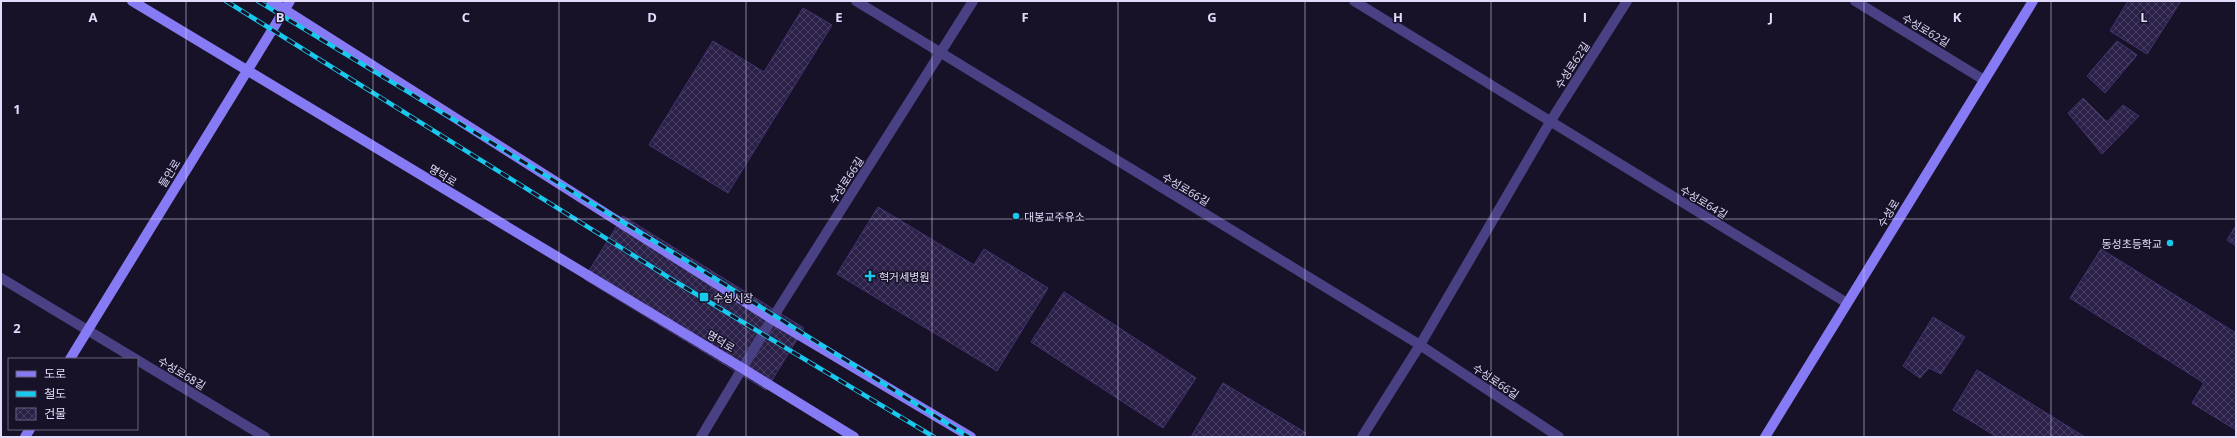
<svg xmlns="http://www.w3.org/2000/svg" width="2237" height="438" viewBox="0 0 2237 438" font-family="'Open Sans','Noto Sans KR',sans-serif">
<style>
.building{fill:url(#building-cross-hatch);stroke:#453472}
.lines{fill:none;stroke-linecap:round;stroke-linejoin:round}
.minor{stroke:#494183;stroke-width:10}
.secondary{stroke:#877bf5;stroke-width:10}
.rail-casing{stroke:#18c8ed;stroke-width:4.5}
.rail{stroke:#181228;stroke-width:3;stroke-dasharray:9;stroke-linecap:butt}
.grid{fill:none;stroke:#e2dcfc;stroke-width:1;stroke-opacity:0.55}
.poi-dot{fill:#18c8ed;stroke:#181228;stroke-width:1.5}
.labels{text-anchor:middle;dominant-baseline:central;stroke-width:3;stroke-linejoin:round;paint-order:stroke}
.street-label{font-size:11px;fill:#e2dcfc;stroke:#181228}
.poi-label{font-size:11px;fill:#e2dcfc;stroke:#181228;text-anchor:start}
.grid-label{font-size:13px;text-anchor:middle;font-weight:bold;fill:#e2dcfc;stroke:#181228;stroke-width:3;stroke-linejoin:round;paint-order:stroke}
</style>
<defs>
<pattern id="building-cross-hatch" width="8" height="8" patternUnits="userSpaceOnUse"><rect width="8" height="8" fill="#2b2047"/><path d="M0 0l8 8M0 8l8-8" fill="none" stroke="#494062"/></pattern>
</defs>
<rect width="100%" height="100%" fill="#181228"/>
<path class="building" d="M2128,1H2181L2147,54L2110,31Z
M803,8L832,25L728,193L649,145L713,41L764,72Z
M2117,41L2137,55L2105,93L2087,76Z
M2083,98L2107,122L2123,105L2139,116L2102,154L2068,113Z
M878,207L974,265L984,249L1048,288L997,371L837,274Z
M623,216L804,328L766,390L584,279Z
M2236,225V246L2227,240Z
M2101,249L2236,333V430L2192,403L2204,383L2070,298Z
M1064,292L1196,378L1163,428L1031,342Z
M1933,317L1965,337L1941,374L1929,368L1920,378L1903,366Z
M1977,370L2085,437H1997L1953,410Z
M1223,383L1306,433L1304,437H1191Z"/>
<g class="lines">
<path class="minor" d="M856,1L1420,345L1559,437
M1354,1L1847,303
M1855,1L1984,80
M1,278L265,437
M701,437L772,319L973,1
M1362,437L1420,345L1550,122L1627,1"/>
<path class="secondary" d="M132,1L742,368L854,437
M271,1L772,319L971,437
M70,359L290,1
M25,437L30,429
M1765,437L2033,1"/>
<g class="rail-casing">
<path id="rail" d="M226,1L676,282L934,437
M258,1L687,261L969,437"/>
</g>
<use href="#rail" class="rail"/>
</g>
<path class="grid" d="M186,1V437M373,1V437M559,1V437M746,1V437M932,1V437M1118,1V437M1305,1V437M1491,1V437M1678,1V437M1864,1V437M2051,1V437M1,219H2236"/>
<g class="poi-dot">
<circle cx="1016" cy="216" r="4"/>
<circle cx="2170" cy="243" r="4"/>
<path d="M868 270h4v4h4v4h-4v4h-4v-4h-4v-4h4z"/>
<rect x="699" y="292" width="10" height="10" rx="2"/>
</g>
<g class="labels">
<g class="street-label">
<text transform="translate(1926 30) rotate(31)">수성로62길</text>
<text transform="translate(1572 65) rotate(-57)">수성로62길</text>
<text transform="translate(169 173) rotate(-58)">들안로</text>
<text transform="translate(443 175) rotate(31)">명덕로</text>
<text transform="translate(846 180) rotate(-57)">수성로66길</text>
<text transform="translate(1186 189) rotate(31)">수성로66길</text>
<text transform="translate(1704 202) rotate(31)">수성로64길</text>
<text transform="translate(1888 213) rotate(-58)">수성로</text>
<text transform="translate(721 341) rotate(31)">명덕로</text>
<text transform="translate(182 373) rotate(31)">수성로68길</text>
<text transform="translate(1496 381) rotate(34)">수성로66길</text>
</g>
<g class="poi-label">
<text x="1024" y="216">대봉교주유소</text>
<text x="2162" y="243" text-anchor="end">동성초등학교</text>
<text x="879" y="276">혁거세병원</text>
<text x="713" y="297">수성시장</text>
</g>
</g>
<g class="grid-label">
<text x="93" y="22">A</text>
<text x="280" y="22">B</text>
<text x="466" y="22">C</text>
<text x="652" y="22">D</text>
<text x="839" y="22">E</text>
<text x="1025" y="22">F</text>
<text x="1212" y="22">G</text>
<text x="1398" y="22">H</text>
<text x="1585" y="22">I</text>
<text x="1771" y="22">J</text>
<text x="1957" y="22">K</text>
<text x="2144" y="22">L</text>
<text x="17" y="114">1</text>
<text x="17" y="333">2</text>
</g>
<rect width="2237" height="438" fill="none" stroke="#e2dcfc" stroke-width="4"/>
<rect x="8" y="358" width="130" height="72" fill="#181228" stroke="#69637d"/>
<rect x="16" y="371" width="20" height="6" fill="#877bf5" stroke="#69637d"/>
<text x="44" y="378" font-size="12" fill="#e2dcfc">도로</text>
<rect x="16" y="391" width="20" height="6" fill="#18c8ed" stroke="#69637d"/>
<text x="44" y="398" font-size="12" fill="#e2dcfc">철도</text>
<rect x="16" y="408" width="20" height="12" fill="url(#building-cross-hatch)" stroke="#69637d"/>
<text x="44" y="418" font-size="12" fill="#e2dcfc">건물</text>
</svg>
